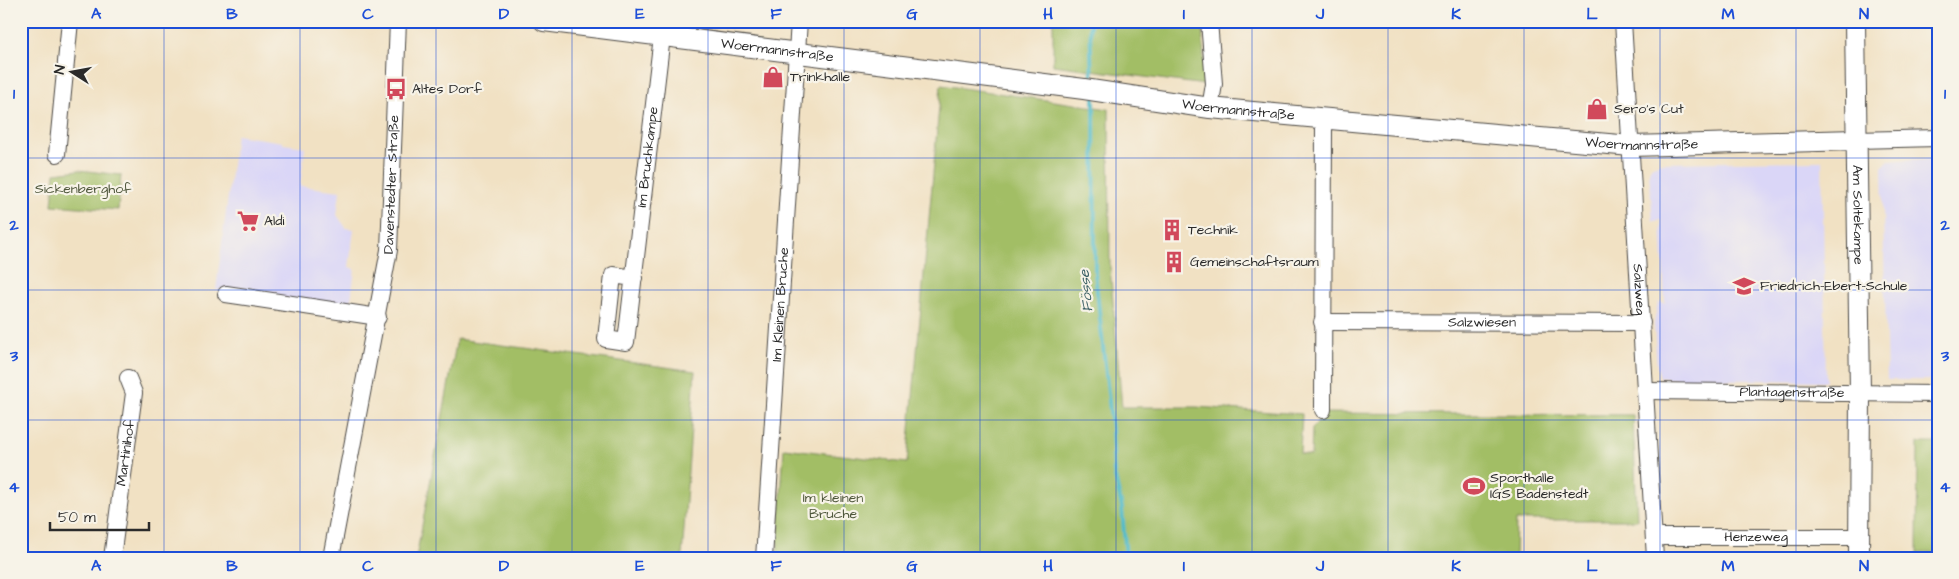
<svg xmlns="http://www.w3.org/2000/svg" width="1959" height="579" font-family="'Architects Daughter',sans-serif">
	<rect width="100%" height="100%" fill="#f7f3e8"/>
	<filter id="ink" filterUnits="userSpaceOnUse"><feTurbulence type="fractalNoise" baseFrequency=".02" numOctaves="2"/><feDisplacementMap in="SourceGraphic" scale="10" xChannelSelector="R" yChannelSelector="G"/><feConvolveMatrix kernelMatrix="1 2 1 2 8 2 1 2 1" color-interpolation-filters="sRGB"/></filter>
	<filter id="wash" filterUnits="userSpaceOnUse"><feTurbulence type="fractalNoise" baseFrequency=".0096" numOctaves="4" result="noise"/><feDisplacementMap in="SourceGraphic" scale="20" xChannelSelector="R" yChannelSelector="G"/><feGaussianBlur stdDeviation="1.12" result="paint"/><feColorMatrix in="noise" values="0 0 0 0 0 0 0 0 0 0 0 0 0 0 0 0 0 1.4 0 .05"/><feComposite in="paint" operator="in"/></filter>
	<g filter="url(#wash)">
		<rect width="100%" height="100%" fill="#f1e1c3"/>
		<path fill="#dad6f7" d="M 236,135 L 283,142 L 283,144 L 305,147 L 300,186 L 340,191 L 337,215 L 346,228 L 354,229 L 349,267 L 355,269 L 350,307 L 216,290 Z
			M 1938,159 L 1938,380 L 1887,380 L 1882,167 L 1889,160 Z
			M 1822,161 L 1826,381 L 1669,379 L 1660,377 L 1657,367 L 1654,324 L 1658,302 L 1665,303 L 1661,220 L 1653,221 L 1649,172 L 1651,167 L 1660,163 Z"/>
		<path fill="#a2be65" stroke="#667448" d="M 1053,21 L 1202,21 L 1205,85 L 1053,65 Z
			M 941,85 L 1109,109 L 1110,267 L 1122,407 L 1196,407 L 1302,414 L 1300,454 L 1311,456 L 1312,429 L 1324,413 L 1633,415 L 1637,520 L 1516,520 L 1515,558 L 777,558 L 784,448 L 907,463 Z
			M 79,170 L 121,175 L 118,210 L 52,205 L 55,173 Z
			M 457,339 L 695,371 L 682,558 L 416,558 Z
			M 1918,443 L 1938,443 L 1938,553 L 1917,553 Z"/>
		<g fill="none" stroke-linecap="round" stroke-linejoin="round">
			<path stroke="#4cb9c8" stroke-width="4" d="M 1090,21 L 1092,83
				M 1094,97 L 1095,273 L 1112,429 L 1114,472 L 1122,508 L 1126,558"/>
		</g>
	</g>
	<g filter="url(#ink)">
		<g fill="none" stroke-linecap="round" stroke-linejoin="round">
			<g stroke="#494642" stroke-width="18">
				<g id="minor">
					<path d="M 1209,21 L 1214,84 L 1210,108"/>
					<path id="s1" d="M 1623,21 L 1655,558"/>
					<path d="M 1856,140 L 1938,138"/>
					<path d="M 57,154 L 70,21"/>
					<path id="s2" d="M 634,278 L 613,275 L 606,339 L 626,342 L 662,36"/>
					<path d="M 226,294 L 378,317"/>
					<path id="s3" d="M 1322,322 L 1642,323"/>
					<path id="s4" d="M 1646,391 L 1938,394"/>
					<path d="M 1323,410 L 1324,119"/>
					<path id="s5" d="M 1654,537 L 1859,537"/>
					<path id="s6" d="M 112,558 L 134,393 L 128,378"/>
					<path id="s7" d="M 331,558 L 389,250 L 398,21"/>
					<path id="s8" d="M 764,558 L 799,21"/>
				</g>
			</g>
			<g stroke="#494642" stroke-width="22">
				<g id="tertiary">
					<path id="s9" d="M 544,21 L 1084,89 L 1210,108 L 1418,127 L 1631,146 L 1856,140"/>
					<path id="s10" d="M 1855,21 L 1860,393 L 1859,558"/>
				</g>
			</g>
			<use href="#minor" stroke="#fff" stroke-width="16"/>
			<use href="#tertiary" stroke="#fff" stroke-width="20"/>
		</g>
	</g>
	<path fill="none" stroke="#1d4ed8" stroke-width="1" stroke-opacity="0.55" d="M 164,21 L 164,558M 300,21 L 300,558M 436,21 L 436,558M 572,21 L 572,558M 708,21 L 708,558M 844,21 L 844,558M 980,21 L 980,558M 1116,21 L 1116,558M 1252,21 L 1252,558M 1388,21 L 1388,558M 1524,21 L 1524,558M 1660,21 L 1660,558M 1796,21 L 1796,558M 21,158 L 1938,158M 21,290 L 1938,290M 21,420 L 1938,420"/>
	<defs>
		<g id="shop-bare" transform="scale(1.725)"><path d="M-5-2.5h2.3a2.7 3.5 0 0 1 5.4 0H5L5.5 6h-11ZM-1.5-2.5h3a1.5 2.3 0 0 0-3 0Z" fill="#d1495b" stroke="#f7f3e8" stroke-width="2.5" paint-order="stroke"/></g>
		<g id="bus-bare" transform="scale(1.725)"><path d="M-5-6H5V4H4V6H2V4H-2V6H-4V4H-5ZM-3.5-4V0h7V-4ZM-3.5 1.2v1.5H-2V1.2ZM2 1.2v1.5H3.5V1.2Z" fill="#d1495b" stroke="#f7f3e8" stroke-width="2.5" paint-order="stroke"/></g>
		<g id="supermarket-bare" transform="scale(1.725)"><path d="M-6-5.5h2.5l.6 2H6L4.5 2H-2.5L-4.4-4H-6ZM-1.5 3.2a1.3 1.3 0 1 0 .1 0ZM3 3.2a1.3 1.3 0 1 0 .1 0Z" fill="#d1495b" stroke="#f7f3e8" stroke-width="2.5" paint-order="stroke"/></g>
		<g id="building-bare" transform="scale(1.725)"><path d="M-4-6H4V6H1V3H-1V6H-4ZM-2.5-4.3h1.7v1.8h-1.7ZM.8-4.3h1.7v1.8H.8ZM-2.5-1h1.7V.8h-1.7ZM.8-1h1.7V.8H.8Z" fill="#d1495b" stroke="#f7f3e8" stroke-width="2.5" paint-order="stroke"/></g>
		<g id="school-bare" transform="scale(1.725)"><path d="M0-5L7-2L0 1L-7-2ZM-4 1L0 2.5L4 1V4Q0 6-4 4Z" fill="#d1495b" stroke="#f7f3e8" stroke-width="2.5" paint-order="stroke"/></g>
		<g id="stadium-bare" transform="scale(1.725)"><path d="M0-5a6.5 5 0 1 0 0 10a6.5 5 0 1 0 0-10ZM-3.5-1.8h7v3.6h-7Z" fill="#d1495b" stroke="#f7f3e8" stroke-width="2.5" paint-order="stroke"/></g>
	</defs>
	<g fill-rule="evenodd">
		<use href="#shop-bare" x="773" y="77"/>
		<use href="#bus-bare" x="396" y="89"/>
		<use href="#shop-bare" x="1597" y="109"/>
		<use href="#supermarket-bare" x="248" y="221"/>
		<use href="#building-bare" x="1172" y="230"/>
		<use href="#building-bare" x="1174" y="262"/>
		<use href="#school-bare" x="1744" y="286"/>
		<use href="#stadium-bare" x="1474" y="486"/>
	</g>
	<g text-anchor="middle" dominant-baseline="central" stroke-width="4.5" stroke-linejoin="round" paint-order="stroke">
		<g font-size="14" fill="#2b2b2b" stroke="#f7f3e8">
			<text stroke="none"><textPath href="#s9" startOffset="235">Woermannstraße</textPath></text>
			<text stroke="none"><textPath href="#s9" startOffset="700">Woermannstraße</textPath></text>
			<text stroke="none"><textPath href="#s9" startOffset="1105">Woermannstraße</textPath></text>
			<text stroke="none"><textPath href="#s2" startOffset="292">Im Bruchkampe</textPath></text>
			<text stroke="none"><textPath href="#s7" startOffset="379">Davenstedter Straße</textPath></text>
			<text stroke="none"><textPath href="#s10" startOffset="194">Am Soltekampe</textPath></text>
			<text stroke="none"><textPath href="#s1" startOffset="269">Salzweg</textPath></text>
			<text stroke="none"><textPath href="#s8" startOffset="254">Im Kleinen Bruche</textPath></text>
			<text stroke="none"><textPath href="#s3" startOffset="160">Salzwiesen</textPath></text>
			<text stroke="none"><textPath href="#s4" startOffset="146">Plantagenstraße</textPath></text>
			<text stroke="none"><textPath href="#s6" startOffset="106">Martinihof</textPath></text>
			<text stroke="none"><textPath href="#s5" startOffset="102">Henzeweg</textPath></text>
		</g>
		<g font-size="14" fill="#2b2b2b" stroke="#f7f3e8" text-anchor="start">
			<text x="790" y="77">Trinkhalle</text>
			<text x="412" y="89">Altes Dorf</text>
			<text x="1614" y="109">Sero's Cut</text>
			<text x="264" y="221">Aldi</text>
			<text x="1188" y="230">Technik</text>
			<text x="1190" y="262">Gemeinschaftsraum</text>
			<text x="1760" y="286">Friedrich-Ebert-Schule</text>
			<text x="1490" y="478">Sporthalle<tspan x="1490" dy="16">IGS Badenstedt</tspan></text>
		</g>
		<g font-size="14" fill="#4f573c" stroke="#f7f3e8">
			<text x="83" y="189">Sickenberghof</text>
			<text x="833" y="498">Im kleinen<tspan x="833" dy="16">Bruche</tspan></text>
		</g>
		<g font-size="15" font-style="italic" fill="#375d62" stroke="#f7f3e8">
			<text transform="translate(1086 291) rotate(-95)">Fösse</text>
		</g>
	</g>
	<rect width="1959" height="579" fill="none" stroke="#f7f3e8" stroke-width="55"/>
	<g transform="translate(72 72) rotate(281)" stroke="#f7f3e8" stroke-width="4" paint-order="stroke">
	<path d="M0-4L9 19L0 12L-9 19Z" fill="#2b2b2b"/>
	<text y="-8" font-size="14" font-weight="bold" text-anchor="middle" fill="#2b2b2b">N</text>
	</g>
	<path d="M50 522v8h99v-8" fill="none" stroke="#2b2b2b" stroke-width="2.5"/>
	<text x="58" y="522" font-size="15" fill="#2b2b2b" stroke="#f7f3e8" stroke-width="4" paint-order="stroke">50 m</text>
	<rect x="28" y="28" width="1904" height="524" fill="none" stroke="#1d4ed8" stroke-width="2"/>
	<g font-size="16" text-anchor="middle" font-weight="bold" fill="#1d4ed8">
		<text x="96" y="19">A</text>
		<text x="232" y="19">B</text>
		<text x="368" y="19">C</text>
		<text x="504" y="19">D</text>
		<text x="640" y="19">E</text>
		<text x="776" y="19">F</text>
		<text x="912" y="19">G</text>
		<text x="1048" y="19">H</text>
		<text x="1184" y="19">I</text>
		<text x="1320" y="19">J</text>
		<text x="1456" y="19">K</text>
		<text x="1592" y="19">L</text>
		<text x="1728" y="19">M</text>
		<text x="1864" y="19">N</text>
		<text x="14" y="99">1</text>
		<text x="1945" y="99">1</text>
		<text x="14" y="230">2</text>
		<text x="1945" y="230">2</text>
		<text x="14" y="361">3</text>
		<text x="1945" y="361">3</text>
		<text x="14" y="492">4</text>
		<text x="1945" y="492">4</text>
		<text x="96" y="571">A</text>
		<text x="232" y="571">B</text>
		<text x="368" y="571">C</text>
		<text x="504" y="571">D</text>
		<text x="640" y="571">E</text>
		<text x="776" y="571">F</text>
		<text x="912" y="571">G</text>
		<text x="1048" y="571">H</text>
		<text x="1184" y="571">I</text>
		<text x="1320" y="571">J</text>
		<text x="1456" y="571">K</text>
		<text x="1592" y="571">L</text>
		<text x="1728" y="571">M</text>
		<text x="1864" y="571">N</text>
	</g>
</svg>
